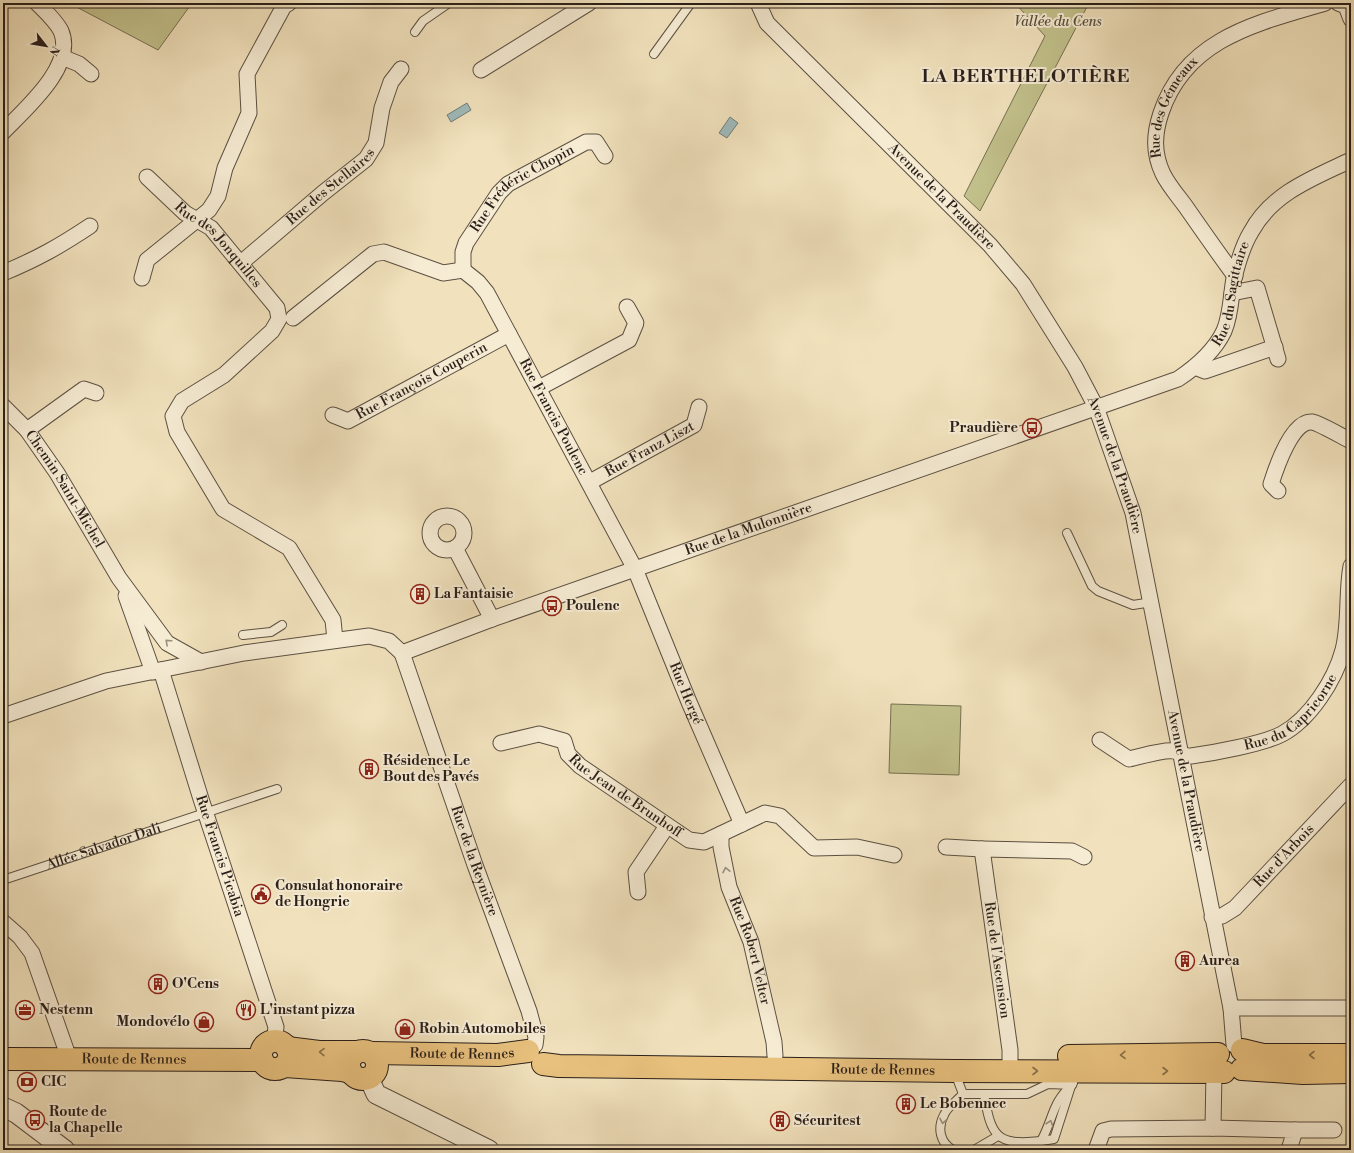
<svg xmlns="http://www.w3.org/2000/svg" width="1354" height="1153" font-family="'Libre Bodoni',serif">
	<rect width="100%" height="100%" fill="#f1e2bd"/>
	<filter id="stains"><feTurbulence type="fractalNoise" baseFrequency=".005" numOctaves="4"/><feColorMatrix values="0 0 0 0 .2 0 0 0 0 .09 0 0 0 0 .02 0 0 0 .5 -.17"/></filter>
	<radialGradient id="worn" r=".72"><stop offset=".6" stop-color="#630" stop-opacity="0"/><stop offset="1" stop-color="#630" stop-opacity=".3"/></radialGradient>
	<path fill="#c2c18c" stroke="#767052" d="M 69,3 L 192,3 L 158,50 Z
		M 1015,3 L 1089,3 L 980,211 L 964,196 L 1045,36 Z
		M 891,704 L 961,706 L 959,775 L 889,773 Z"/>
	<path fill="#9fbbbc" stroke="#707d7b" d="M 467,103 L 471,110 L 451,122 L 447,115 Z
		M 730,117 L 738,123 L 727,138 L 719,133 Z"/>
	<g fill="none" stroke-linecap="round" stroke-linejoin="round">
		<g stroke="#5c5042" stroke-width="10">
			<g id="service">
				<path d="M 415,32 L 423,21 L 449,3"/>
				<path d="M 654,54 L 691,3"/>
				<path d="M 1067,533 L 1092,586 L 1098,591 L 1133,605 L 1152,602"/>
				<path d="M 243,635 L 271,632 L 282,625"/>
				<path id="s1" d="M 3,880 L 277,789"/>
				<path d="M 955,1073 L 963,1094 L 1027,1094 L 1048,1084 L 1072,1085 L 1073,1083"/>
				<path d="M 984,1094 C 991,1136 996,1146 1041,1141 C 1053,1120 1052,1102 1072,1085"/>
				<path d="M 1041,1141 L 1054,1139 L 1071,1086"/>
				<path d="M 953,1150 C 940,1143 937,1128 944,1115 C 947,1107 958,1100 963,1094"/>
				<path d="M 974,1150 L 998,1136"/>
			</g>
		</g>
		<g stroke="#5c5042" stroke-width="17">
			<g id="minor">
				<path id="s2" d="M 758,3 L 767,23 L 990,245 L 1023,284 L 1075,367 L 1096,407 L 1133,513 L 1231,1008 L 1234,1045"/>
				<path d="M 1338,3 L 1346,6 L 1351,19"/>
				<path d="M 62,57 L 79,64 L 91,74"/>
				<path d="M 481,70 L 589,3"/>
				<path d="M 3,132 C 25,109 76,66 61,31 C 56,21 45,11 37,3"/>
				<path id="s3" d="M 147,177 L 185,213 L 211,228 L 277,308 L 279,319 L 272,331 L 224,375 L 182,401 L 173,416 L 177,432 L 223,509 L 289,548 L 333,620 L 335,640"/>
				<path id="s4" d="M 241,263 L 323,193 L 366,159 L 376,143 L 382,108 L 391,82 L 401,69"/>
				<path id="s5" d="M 463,270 L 478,282 L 487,293 L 635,569 L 689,702 L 742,824"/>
				<path id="s6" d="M 463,270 L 463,252 L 466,243 L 499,193 L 508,184 L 586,142 L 596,142 L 605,156"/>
				<path d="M 3,273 C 37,259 60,246 90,226"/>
				<path id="s7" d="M 1235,276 C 1218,253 1202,230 1186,207 C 1178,196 1169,186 1163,174 C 1153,153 1154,134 1161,113 C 1186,38 1258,23 1325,3"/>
				<path d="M 142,278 L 147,260 L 209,210 L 218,196 L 225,168 L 249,113 L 247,74 L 284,6 L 289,3"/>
				<path d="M 1232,293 L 1257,288 L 1278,359"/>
				<path d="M 293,318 L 373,254 L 384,252 L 443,273 L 463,270"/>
				<path d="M 1195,367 L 1205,371 L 1275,347"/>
				<path d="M 539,388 L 629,340 L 636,323 L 627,307"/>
				<path id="s8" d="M 3,406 L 27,430 L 57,473 L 119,578 L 167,643 L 201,662"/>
				<path id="s9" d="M 333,415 L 348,421 L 509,334"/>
				<path d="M 27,430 L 84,389 L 96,393"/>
				<path id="s10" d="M 590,482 L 694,425 L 699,407"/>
				<path d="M 1278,491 L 1271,484 C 1276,468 1292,420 1312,422 C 1319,423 1343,437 1351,441"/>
				<circle cx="447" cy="533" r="17"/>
				<path d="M 455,548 L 492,619"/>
				<path d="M 126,596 L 153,672"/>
				<path id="s11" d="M 402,653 L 492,619 L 1178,379 C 1196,367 1214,352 1224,331 C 1231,315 1231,295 1234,278 C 1238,262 1243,245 1251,232 C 1272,193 1313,178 1351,160"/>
				<path id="s12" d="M 402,653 L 475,865 L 529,1011 L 536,1037 L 535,1045"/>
				<path id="s13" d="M 161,670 L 201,799 L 276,1027 L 274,1041"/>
				<path d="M 3,716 L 106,681 L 244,653 L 369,636 L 389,641 L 402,653"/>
				<path id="s14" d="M 1100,740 L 1129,759 C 1140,757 1163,749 1174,751 C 1180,752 1185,757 1191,756 C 1213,753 1263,744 1282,734 C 1310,719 1335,680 1343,650 C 1350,623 1346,593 1351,566"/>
				<path id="s15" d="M 501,743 L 539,734 L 564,741 L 568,754 L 580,766 L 689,840 L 704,842 L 765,813 L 780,816 L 814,848 L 857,847 L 894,855"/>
				<path id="s16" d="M 721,834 L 721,847 L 729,887 L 751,942 L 774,1042 L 775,1056"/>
				<path d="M 946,847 L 982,849"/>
				<path d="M 638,892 L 636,872 L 667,826"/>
				<path id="s17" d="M 1212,917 L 1222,916 L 1235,908 L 1351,785"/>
				<path d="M 3,922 L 20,937 L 32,953 L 70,1061"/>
				<path d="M 1231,1008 L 1351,1008"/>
				<path d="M 1010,1070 L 1010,1050 L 982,849 L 1072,851 L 1084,857"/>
				<path d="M 1213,1128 L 1214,1071"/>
				<path d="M 1295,1130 L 1334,1130"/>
				<path d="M 1096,1150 L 1103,1131 L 1111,1129 L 1213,1128 L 1295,1130 L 1289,1150"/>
			</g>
		</g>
		<g stroke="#5c5042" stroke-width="21">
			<path id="tertiary" d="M 369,1078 L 376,1094 L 489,1150
				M 3,1107 L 16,1113 L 65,1150"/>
		</g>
		<g stroke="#2a1f19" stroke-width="24">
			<g id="primary">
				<circle cx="275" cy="1055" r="14"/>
				<path d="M 287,1048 L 319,1052 L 357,1052"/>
				<path d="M 1242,1050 L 1263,1055 L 1351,1055"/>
				<circle cx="363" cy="1065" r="14"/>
				<path id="s18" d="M 372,1053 L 498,1055 L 528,1051"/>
				<path d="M 1069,1056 L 1218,1054"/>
				<path id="s19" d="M 6,1059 L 262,1060"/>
				<path id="s20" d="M 543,1064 L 559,1066 L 954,1071 L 1224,1072"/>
				<path d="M 285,1066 L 342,1070 L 351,1072"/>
				<path d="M 1242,1069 L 1303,1073 L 1351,1072"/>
			</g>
		</g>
		<use href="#service" stroke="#f6ecd4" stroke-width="8"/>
		<use href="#minor" stroke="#f6ecd4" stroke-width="15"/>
		<use href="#tertiary" stroke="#f6ecd4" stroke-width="19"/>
		<use href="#primary" stroke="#e8c17e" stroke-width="22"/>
	</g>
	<defs><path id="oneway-chevron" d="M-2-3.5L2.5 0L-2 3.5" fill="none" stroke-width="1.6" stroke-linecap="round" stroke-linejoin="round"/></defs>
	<g stroke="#9a9080">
		<use href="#oneway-chevron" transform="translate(168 642) rotate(-138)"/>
		<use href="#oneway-chevron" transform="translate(726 870) rotate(-102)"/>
		<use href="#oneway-chevron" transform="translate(943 1121) rotate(101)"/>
		<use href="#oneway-chevron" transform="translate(1050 1123) rotate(-71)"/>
	</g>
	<g stroke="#89704c">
		<use href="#oneway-chevron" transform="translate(322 1052) rotate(-178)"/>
		<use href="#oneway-chevron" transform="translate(1123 1055) rotate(179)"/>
		<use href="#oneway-chevron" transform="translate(1312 1055) rotate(180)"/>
		<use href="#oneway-chevron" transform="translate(1035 1071)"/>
		<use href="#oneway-chevron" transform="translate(1165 1071)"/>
	</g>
	<defs>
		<g id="bus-ring" transform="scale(1)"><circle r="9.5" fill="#f6ecd4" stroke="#8f2418" stroke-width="1.5"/><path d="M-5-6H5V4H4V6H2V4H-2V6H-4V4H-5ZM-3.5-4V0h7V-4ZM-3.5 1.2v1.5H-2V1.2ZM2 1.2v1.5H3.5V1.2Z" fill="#8f2418"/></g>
		<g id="building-ring" transform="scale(1)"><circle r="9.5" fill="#f6ecd4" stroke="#8f2418" stroke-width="1.5"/><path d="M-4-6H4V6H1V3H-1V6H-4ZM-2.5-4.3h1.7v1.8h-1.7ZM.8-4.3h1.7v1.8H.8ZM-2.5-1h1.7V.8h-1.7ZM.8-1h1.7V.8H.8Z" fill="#8f2418"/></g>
		<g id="civic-ring" transform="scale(1)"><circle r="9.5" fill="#f6ecd4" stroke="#8f2418" stroke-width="1.5"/><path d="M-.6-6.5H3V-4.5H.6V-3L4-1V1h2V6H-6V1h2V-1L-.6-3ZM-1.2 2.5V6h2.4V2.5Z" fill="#8f2418"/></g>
		<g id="office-ring" transform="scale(1)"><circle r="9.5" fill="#f6ecd4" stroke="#8f2418" stroke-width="1.5"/><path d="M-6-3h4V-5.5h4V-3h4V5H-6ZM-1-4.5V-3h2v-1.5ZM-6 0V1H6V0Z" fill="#8f2418"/></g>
		<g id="restaurant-ring" transform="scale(1)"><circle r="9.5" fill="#f6ecd4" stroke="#8f2418" stroke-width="1.5"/><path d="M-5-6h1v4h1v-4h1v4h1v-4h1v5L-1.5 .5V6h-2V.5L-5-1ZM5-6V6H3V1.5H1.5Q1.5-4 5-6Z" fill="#8f2418"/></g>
		<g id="shop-ring" transform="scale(1)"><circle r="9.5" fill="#f6ecd4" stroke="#8f2418" stroke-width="1.5"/><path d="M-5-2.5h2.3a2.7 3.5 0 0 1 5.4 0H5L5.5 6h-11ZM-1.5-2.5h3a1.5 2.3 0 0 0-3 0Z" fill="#8f2418"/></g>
		<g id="bank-ring" transform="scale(1)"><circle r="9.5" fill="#f6ecd4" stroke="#8f2418" stroke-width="1.5"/><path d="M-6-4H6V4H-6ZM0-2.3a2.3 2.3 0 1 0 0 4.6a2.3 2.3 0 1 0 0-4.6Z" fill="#8f2418"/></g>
	</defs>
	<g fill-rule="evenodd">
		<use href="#bus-ring" x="1032" y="428"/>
		<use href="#building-ring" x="420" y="594"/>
		<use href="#bus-ring" x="552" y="606"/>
		<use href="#building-ring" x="369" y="769"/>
		<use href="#civic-ring" x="261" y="894"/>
		<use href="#building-ring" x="1185" y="961"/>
		<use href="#building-ring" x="158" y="984"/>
		<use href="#office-ring" x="25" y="1010"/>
		<use href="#restaurant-ring" x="246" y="1010"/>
		<use href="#shop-ring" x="204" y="1022"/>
		<use href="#shop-ring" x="405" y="1029"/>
		<use href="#bank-ring" x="27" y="1082"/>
		<use href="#building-ring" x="906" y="1104"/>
		<use href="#bus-ring" x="35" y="1120"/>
		<use href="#building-ring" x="780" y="1121"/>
	</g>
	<g text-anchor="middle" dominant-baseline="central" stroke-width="4" stroke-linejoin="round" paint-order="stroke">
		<g font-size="14" font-style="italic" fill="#58503c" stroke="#f6ecd4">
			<text x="1058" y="22">Vallée du Cens</text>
		</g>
		<g font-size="14" fill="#2a1f19" stroke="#f6ecd4">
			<text stroke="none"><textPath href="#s7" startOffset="197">Rue des Gémeaux</textPath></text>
			<text stroke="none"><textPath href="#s4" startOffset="118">Rue des Stellaires</textPath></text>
			<text stroke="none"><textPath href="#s6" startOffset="108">Rue Frédéric Chopin</textPath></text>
			<text stroke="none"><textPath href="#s2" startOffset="268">Avenue de la Praudière</textPath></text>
			<text stroke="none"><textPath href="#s3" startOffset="99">Rue des Jonquilles</textPath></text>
			<text stroke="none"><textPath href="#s11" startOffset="928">Rue du Sagittaire</textPath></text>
			<text stroke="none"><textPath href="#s9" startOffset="100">Rue François Couperin</textPath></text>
			<text stroke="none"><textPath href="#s5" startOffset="174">Rue Francis Poulenc</textPath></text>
			<text stroke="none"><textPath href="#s10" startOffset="68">Rue Franz Liszt</textPath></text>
			<text stroke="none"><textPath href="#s2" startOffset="592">Avenue de la Praudière</textPath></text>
			<text stroke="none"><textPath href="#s8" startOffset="104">Chemin Saint-Michel</textPath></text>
			<text stroke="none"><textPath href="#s11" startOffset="368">Rue de la Mulonnière</textPath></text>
			<text stroke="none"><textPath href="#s5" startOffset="481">Rue Hergé</textPath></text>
			<text stroke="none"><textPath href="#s14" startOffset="212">Rue du Capricorne</textPath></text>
			<text stroke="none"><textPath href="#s2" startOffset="916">Avenue de la Praudière</textPath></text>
			<text stroke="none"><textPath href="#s15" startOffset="150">Rue Jean de Brunhoff</textPath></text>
			<text stroke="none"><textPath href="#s1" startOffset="106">Allée Salvador Dali</textPath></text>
			<text stroke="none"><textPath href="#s13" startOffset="195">Rue Francis Picabia</textPath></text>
			<text stroke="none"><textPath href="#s17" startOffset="97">Rue d'Arbois</textPath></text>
			<text stroke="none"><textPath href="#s12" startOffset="220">Rue de la Reynière</textPath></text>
			<text stroke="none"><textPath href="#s16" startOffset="121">Rue Robert Velter</textPath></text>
			<text transform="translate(997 960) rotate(82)">Rue de l'Ascension</text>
			<text stroke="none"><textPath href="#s18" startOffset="90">Route de Rennes</textPath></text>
			<text stroke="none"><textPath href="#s19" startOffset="128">Route de Rennes</textPath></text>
			<text stroke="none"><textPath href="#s20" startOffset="340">Route de Rennes</textPath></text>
		</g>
		<g font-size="14" font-weight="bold" fill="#2a1f19" stroke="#f6ecd4" text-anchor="start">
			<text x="1018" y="428" text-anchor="end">Praudière</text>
			<text x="434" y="594">La Fantaisie</text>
			<text x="566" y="606">Poulenc</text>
			<text x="383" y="761">Résidence Le<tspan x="383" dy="16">Bout des Pavés</tspan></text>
			<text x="275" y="886">Consulat honoraire<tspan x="275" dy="16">de Hongrie</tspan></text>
			<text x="1199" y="961">Aurea</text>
			<text x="172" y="984">O'Cens</text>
			<text x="39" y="1010">Nestenn</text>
			<text x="260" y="1010">L'instant pizza</text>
			<text x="190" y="1022" text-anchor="end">Mondovélo</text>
			<text x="419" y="1029">Robin Automobiles</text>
			<text x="41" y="1082">CIC</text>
			<text x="920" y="1104">Le Bobennec</text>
			<text x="49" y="1112">Route de<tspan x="49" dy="16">la Chapelle</tspan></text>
			<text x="794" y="1121">Sécuritest</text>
		</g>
		<g font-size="18" font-weight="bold" letter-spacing="1" fill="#2a1f19" stroke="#f6ecd4">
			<text x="1026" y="76">LA BERTHELOTIÈRE</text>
		</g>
	</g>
	<rect width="1354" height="1153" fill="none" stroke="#f1e2bd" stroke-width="16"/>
	<rect x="4" y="4" width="1346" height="1145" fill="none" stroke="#2a1f19" stroke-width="2"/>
	<rect x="8" y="8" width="1338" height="1137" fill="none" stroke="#2a1f19"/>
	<g transform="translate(46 46) rotate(121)" stroke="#f6ecd4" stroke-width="3" paint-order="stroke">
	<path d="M0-3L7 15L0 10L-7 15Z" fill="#2a1f19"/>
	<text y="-6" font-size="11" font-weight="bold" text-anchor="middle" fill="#2a1f19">N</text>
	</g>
	<rect width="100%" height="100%" filter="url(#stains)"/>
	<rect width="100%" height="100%" fill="url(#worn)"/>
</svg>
